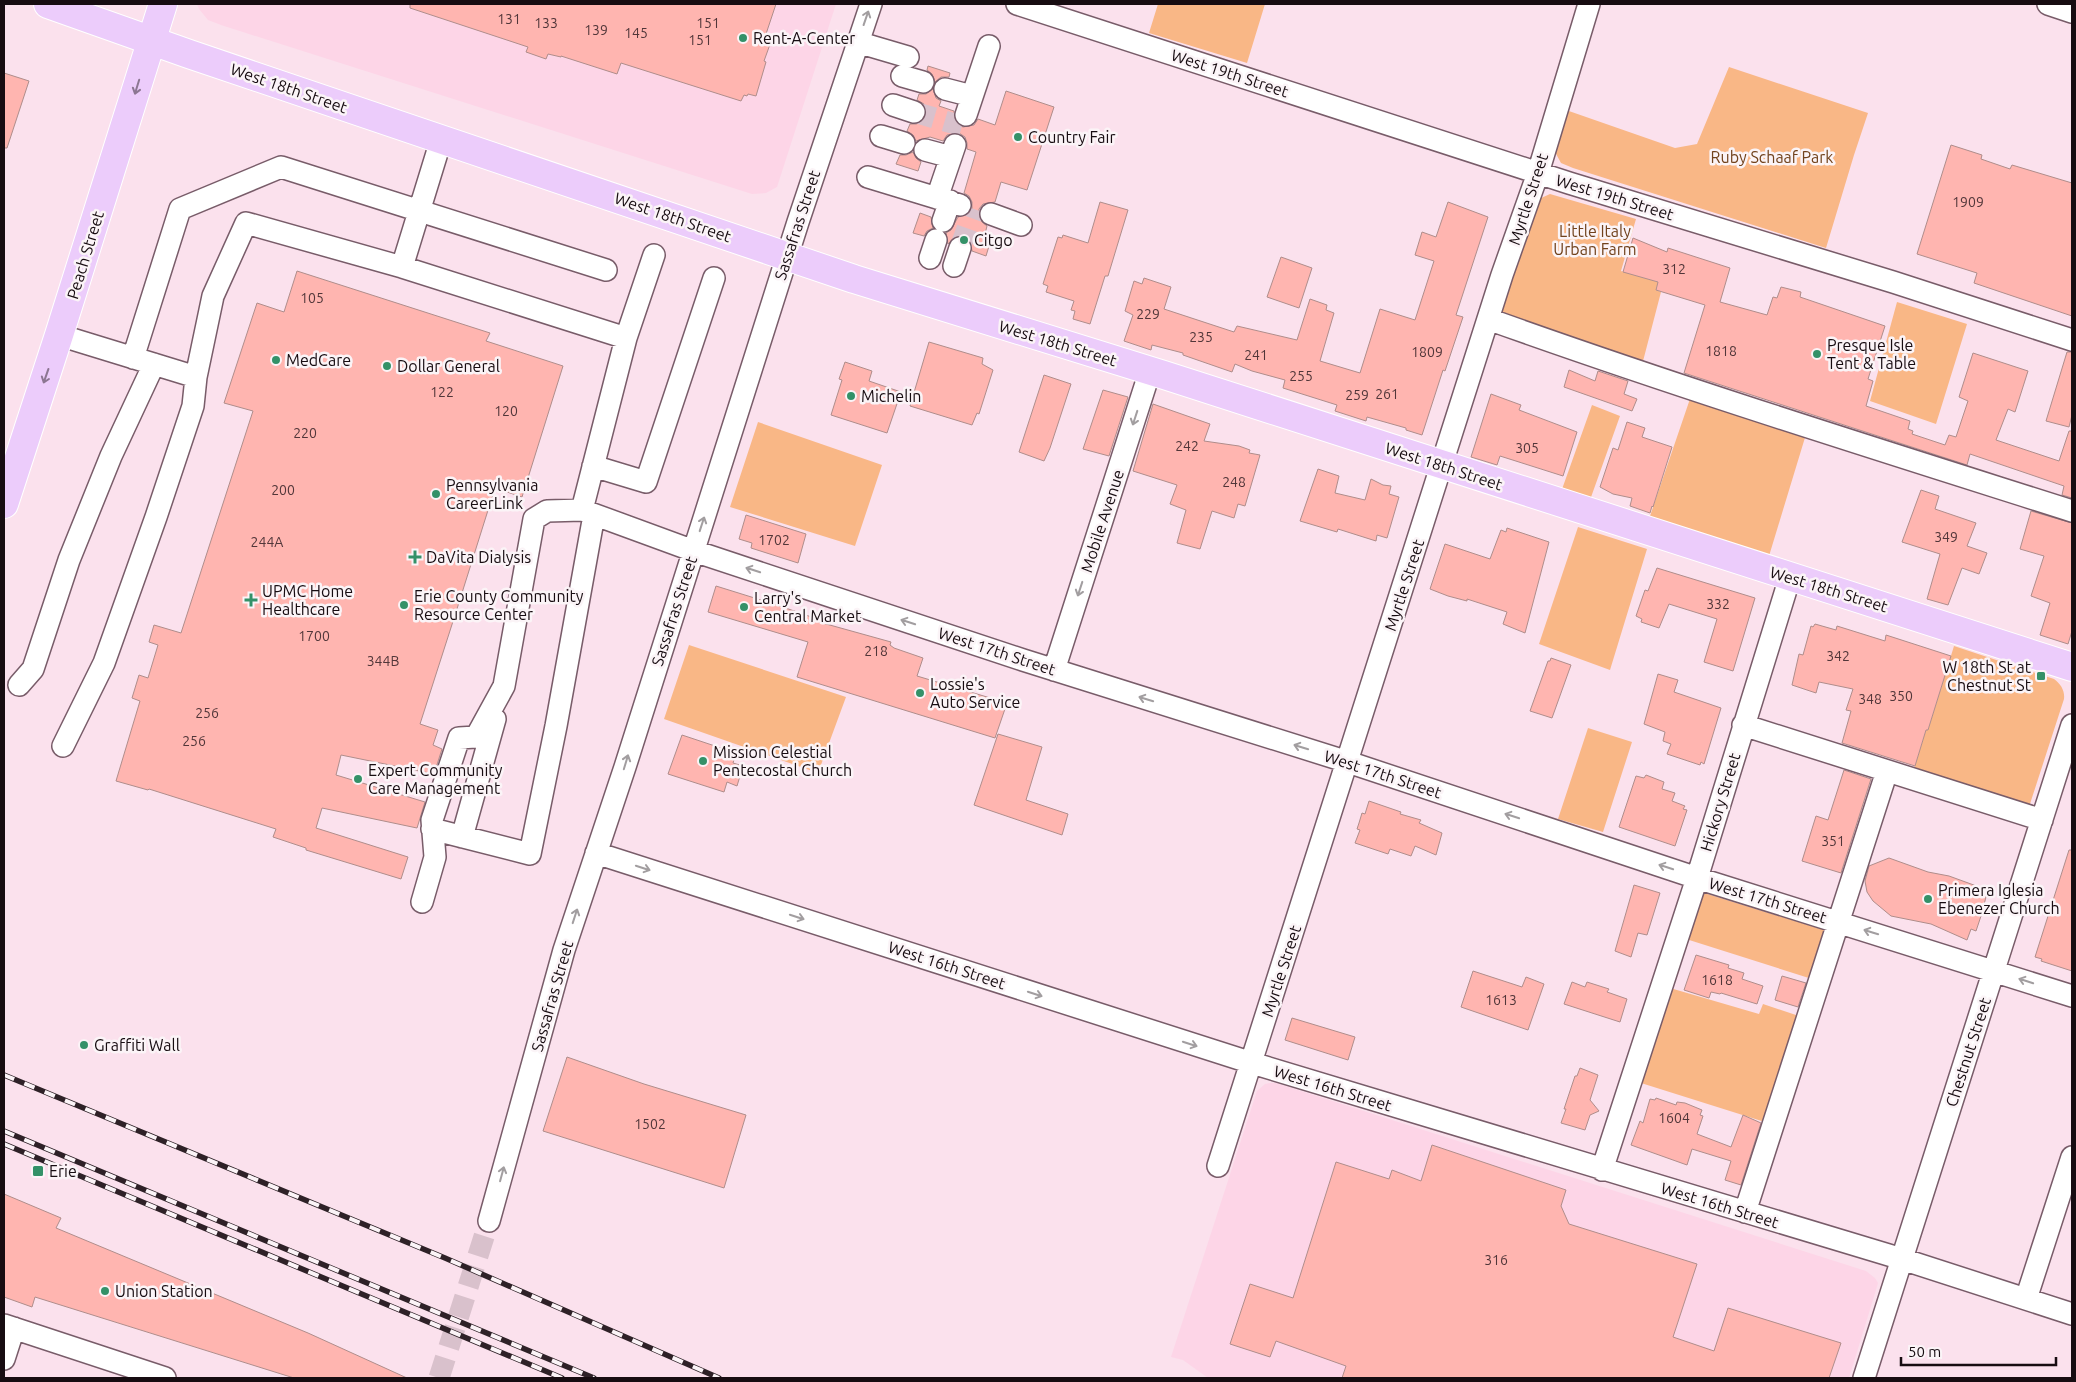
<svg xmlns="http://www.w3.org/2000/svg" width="2076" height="1382" font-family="Ubuntu,sans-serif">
	<rect width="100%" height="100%" fill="#fbe1ed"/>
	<path fill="#fdd5e7" d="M 197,4 L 836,4 L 777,187 L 766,193 L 752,194 L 221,25 L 208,20 L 199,9 Z
		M 1270,1083 L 1276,1083 L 1866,1271 L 1875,1278 L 1878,1283 L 1876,1290 L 1849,1378 L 1208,1378 L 1183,1360 L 1171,1357 L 1257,1091 L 1265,1084 Z"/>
	<path fill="#f9b786" d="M 1158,4 L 1265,4 L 1247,63 L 1149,33 Z
		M 1729,67 L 1868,113 L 1854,155 L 1826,248 L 1573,168 L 1561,163 L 1555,152 L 1566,110 L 1675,148 L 1697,144 Z
		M 1550,194 L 1636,219 L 1621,271 L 1658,282 L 1656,290 L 1661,292 L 1642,365 L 1501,314 L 1536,204 L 1539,199 Z
		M 1897,302 L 1967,324 L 1936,424 L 1870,401 Z
		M 1692,393 L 1807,431 L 1769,556 L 1649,519 Z
		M 1592,405 L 1620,416 L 1590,500 L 1561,492 Z
		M 758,422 L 882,465 L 855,546 L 730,507 Z
		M 1578,527 L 1647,549 L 1610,670 L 1539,644 Z
		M 689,645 L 846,697 L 818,773 L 664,719 Z
		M 1954,646 L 2054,679 C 2061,684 2065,691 2064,699 L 2029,807 L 1913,772 L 1926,730 L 1928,730 Z
		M 1588,728 L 1632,742 L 1603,832 L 1558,819 Z
		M 1701,892 L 1824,930 L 1812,979 L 1686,939 Z
		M 1670,988 L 1759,1014 L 1763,1004 L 1802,1017 L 1768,1123 L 1641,1083 Z"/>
	<path fill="#ffb5b0" stroke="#af8d8b" d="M 410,4 L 776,4 L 766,34 L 773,36 L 764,61 L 766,62 L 756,96 L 748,94 L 747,96 L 744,95 L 741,101 L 621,63 L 617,74 L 561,56 L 561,57 L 548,54 L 546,59 L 526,52 L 528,47 L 410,8 Z
		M 928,66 L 950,73 L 949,77 L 941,77 L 935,82 L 932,74 L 927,70 Z
		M 4,73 L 29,81 L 7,148 L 4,148 Z
		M 933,89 L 936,98 L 941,101 L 939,106 L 954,111 L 954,117 L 956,123 L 963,127 L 974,125 L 978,119 L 995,125 L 1006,91 L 1054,107 L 1027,190 L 1001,182 L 995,202 L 983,204 L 979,209 L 979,217 L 982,222 L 987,226 L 985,234 L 992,236 L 986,256 L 972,251 L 970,240 L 963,236 L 957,236 L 948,244 L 946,233 L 951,230 L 958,217 L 968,214 L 972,209 L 972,202 L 969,196 L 964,193 L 976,152 L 967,149 L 967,143 L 965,137 L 959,133 L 947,135 L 943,141 L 930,137 L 916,141 L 913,135 L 907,131 L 910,124 L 916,124 L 922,122 L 926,115 L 924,104 L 917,100 L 919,94 L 926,94 Z
		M 1951,145 L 1982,155 L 1981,159 L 2010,169 L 2012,165 L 2072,183 L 2072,316 L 1974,283 L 1977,273 L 1917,254 Z
		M 913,152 L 916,158 L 921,162 L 918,171 L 896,164 L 900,155 L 906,155 Z
		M 1100,202 L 1128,210 L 1108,276 L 1105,276 L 1090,324 L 1073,319 L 1075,311 L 1071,310 L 1074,301 L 1046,292 L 1048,286 L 1043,284 L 1058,237 L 1062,238 L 1063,235 L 1088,243 Z
		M 1448,202 L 1488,217 L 1456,315 L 1463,317 L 1445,371 L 1443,370 L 1422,435 L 1406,430 L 1406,428 L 1367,417 L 1366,421 L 1335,411 L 1337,405 L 1283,388 L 1285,380 L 1252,371 L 1235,364 L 1232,372 L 1183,355 L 1183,353 L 1152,345 L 1151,350 L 1124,341 L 1133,315 L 1125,311 L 1134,281 L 1142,284 L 1144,278 L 1171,287 L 1164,309 L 1234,332 L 1237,326 L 1297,340 L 1310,299 L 1327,305 L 1326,310 L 1334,313 L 1320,361 L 1360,373 L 1380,309 L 1415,320 L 1434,261 L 1415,255 L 1422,232 L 1436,237 Z
		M 920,213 L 931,217 L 933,228 L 927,231 L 924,236 L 913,233 Z
		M 1633,238 L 1667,252 L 1668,248 L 1730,268 L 1720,302 L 1767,315 L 1773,297 L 1777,298 L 1781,287 L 1801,292 L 1800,297 L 1885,326 L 1868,379 L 1873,381 L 1866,406 L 1910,421 L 1908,429 L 1913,431 L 1912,434 L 1945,445 L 1949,435 L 1956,437 L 1968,401 L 1959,397 L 1973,353 L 2028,371 L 2015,412 L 2008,409 L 1996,440 L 2059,461 L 2069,431 L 2072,431 L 2072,498 L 2062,495 L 2064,486 L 1970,454 L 1967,465 L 1684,373 L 1705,305 L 1656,290 L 1658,282 L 1623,272 Z
		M 1281,257 L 1312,268 L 1299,308 L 1267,297 Z
		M 297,271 L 490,333 L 486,341 L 563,366 L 522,497 L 495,488 L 456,612 L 420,724 L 438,730 L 433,745 L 442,749 L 434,774 L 341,755 L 336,775 L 425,802 L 417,828 L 322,808 L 316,828 L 408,857 L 401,879 L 306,850 L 306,848 L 273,837 L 276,829 L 149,789 L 148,790 L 116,781 L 140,701 L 132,698 L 139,675 L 148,678 L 158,645 L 149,642 L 154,625 L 181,633 L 253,411 L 224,403 L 257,303 L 284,312 Z
		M 929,342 L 983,358 L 982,364 L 993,370 L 979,414 L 977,413 L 972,425 L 910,406 Z
		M 2067,352 L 2072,352 L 2072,415 L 2069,427 L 2046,421 Z
		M 845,362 L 872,371 L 869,381 L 901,392 L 887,433 L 831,415 L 842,380 L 839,379 Z
		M 1569,370 L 1595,381 L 1598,371 L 1628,381 L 1624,394 L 1637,399 L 1632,411 L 1564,387 Z
		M 1044,375 L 1071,384 L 1050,448 L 1044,461 L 1019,452 Z
		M 1103,390 L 1128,397 L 1109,456 L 1083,449 Z
		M 1491,394 L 1521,405 L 1519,410 L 1577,432 L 1563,476 L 1500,456 L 1497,465 L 1471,457 Z
		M 1153,404 L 1210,424 L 1204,441 L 1239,446 L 1250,450 L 1249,453 L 1260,455 L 1245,506 L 1238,504 L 1234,518 L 1212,511 L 1200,549 L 1177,543 L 1186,510 L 1170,504 L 1177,485 L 1133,471 Z
		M 1627,422 L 1645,428 L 1642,437 L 1672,447 L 1653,507 L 1652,506 L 1650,513 L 1630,506 L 1632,498 L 1613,494 L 1600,487 L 1613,448 L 1618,450 Z
		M 1318,469 L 1339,476 L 1335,493 L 1365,500 L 1371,479 L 1383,485 L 1391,486 L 1389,494 L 1399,497 L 1387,538 L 1377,535 L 1376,541 L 1338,529 L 1337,532 L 1300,521 Z
		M 1921,490 L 1939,496 L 1935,509 L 1976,523 L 1967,546 L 1987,553 L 1979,574 L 1962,568 L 1948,605 L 1927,599 L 1940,554 L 1902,542 Z
		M 2031,511 L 2072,523 L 2072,631 L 2068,644 L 2040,635 L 2050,603 L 2031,596 L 2044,556 L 2020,549 Z
		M 746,515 L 806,534 L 798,563 L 751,548 L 752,543 L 739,539 Z
		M 1507,528 L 1549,542 L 1525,633 L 1503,624 L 1507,612 L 1467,599 L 1467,601 L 1448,596 L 1430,589 L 1445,544 L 1490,559 L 1501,530 L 1506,532 Z
		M 1657,568 L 1755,598 L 1733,671 L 1704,662 L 1717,619 L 1669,604 L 1659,628 L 1641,622 L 1642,619 L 1636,616 L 1645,590 L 1648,591 Z
		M 716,586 L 777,605 L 820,620 L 819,622 L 891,642 L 890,645 L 894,648 L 923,658 L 917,676 L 1007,703 L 995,738 L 797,677 L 808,642 L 708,612 Z
		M 1815,624 L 1836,630 L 1837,626 L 1885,641 L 1886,635 L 1951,656 L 1928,730 L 1926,730 L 1915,766 L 1842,743 L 1851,711 L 1846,710 L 1853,689 L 1819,682 L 1816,693 L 1792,685 L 1799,654 L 1803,655 L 1811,626 L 1813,627 Z
		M 1551,658 L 1571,665 L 1552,718 L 1530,711 L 1548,661 L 1550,661 Z
		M 1658,674 L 1678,680 L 1674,692 L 1721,708 L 1704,764 L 1701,762 L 1700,765 L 1667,754 L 1671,744 L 1663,741 L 1665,732 L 1644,724 Z
		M 998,734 L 1042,747 L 1026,800 L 1068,814 L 1062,835 L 974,805 Z
		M 682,735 L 736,753 L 733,763 L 743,766 L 737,786 L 727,782 L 724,792 L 668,774 Z
		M 1844,770 L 1871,779 L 1841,873 L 1802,861 L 1816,816 L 1828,820 Z
		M 1646,775 L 1664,782 L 1662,789 L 1675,793 L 1672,801 L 1685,806 L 1683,809 L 1687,810 L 1675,846 L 1619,827 L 1636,776 L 1644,778 Z
		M 1369,801 L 1401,812 L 1400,814 L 1421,820 L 1419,823 L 1442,833 L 1436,855 L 1415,846 L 1411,856 L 1390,849 L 1388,854 L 1355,843 L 1360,830 L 1357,829 L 1359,823 L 1362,813 L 1365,814 Z
		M 2069,850 L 2072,850 L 2072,971 L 2041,961 L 2042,959 L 2035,957 Z
		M 1889,858 L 1928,872 L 1949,876 L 1982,888 L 1980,894 L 1986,897 L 1981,916 L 1976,931 L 1971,929 L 1967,940 L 1931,924 L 1891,916 L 1873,901 L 1867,892 L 1865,881 L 1869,866 Z
		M 1634,885 L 1660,893 L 1647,935 L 1638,933 L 1631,957 L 1615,951 Z
		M 1696,955 L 1729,965 L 1728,968 L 1744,973 L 1742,979 L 1763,986 L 1757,1004 L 1721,993 L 1720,994 L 1711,992 L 1709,998 L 1684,990 Z
		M 1473,971 L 1522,987 L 1526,977 L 1544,984 L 1528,1030 L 1461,1007 Z
		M 1782,976 L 1806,983 L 1798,1007 L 1775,1000 Z
		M 1572,982 L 1585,987 L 1587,982 L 1609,989 L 1607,992 L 1627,999 L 1620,1022 L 1564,1004 Z
		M 1292,1018 L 1355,1037 L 1348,1060 L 1285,1040 Z
		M 567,1057 L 644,1084 L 746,1115 L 724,1188 L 543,1131 Z
		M 1580,1068 L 1598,1075 L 1590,1100 L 1599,1111 L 1590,1115 L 1585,1130 L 1561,1123 L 1566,1109 L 1564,1109 L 1575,1076 L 1577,1076 Z
		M 1656,1098 L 1676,1105 L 1677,1102 L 1685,1103 L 1702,1110 L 1700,1115 L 1703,1116 L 1697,1134 L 1731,1147 L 1743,1115 L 1761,1123 L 1741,1185 L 1725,1180 L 1731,1161 L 1692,1149 L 1687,1165 L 1631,1145 L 1640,1121 L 1643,1123 L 1650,1099 L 1655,1100 Z
		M 1432,1145 L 1566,1190 L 1561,1206 L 1569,1224 L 1697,1264 L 1673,1337 L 1714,1351 L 1728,1308 L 1841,1343 L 1829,1378 L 1342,1378 L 1346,1366 L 1276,1341 L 1270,1357 L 1230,1344 L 1250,1284 L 1293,1298 L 1336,1162 L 1389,1179 L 1392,1170 L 1421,1181 Z
		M 4,1194 L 61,1218 L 56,1228 L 308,1333 L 407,1378 L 294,1378 L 35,1297 L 32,1307 L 4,1297 Z"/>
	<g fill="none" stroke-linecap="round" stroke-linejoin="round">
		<path stroke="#d9c1cc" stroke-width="21" stroke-dasharray="21 11" stroke-linecap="butt" d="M 914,112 L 962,126
			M 960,248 L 974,209
			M 439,1378 L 489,1221"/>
		<g stroke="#785c69" stroke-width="24">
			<path id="minor" d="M 1017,4 L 1569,183 L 1893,282 L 2072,340
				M 2048,4 L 2072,12
				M 857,42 L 908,57
				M 902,76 L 923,82
				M 945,89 L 972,96
				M 893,105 L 914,112
				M 966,115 L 989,46
				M 881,136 L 904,143
				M 925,150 L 951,157
				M 868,177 L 960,205
				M 937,198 L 955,145
				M 991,214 L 1021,225
				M 943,221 L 950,201
				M 930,258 L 936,240
				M 954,266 L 960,248
				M 402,267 L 626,338 L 582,510 L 694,551 L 1023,660 L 1348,762 L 1697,878 L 2072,996
				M 1488,319 C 1681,388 1877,449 2072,511
				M 59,335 L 196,377 L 213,296 L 246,223 L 402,267 L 441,140
				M 626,338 L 654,255
				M 133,358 L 180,209 L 281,167 L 606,270
				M 593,466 L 646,482 L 714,278
				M 1054,670 L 1150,371
				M 19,685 L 33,669 L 69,560 L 111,456 L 154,364
				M 1743,725 L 2042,820
				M 63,746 L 104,663 L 156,517 L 193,406 L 196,377
				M 432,829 L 530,854 L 556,726 L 594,515
				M 462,837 L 495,719
				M 596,853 L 1252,1063 L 1902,1259 L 2072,1314
				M 422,902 L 435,857 L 432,820 L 459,738 L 476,737 L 504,686 L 534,519 L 547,511 L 582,510
				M 1218,1166 L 1502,275 L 1538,173 L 1589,4
				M 1602,1170 L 1697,878 L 1790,577
				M 1745,1212 L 1887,771
				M 489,1221 L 564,950 L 625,767 L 798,222 L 871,4
				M 2026,1299 L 2072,1157
				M 4,1325 L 165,1378
				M 4,1359 L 14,1328
				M 1864,1378 L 2072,725"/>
		</g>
		<g stroke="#fff" stroke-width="30">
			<path id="major" d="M 48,4 L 189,54 L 854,279 L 1164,375 L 2072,667
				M 4,504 L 59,335 L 163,4"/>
		</g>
		<use href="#minor" stroke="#fff" stroke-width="21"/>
		<use href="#major" stroke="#ecccfb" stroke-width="28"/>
		<g stroke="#2e2127" stroke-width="5.5">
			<path id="rail" d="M 4,1075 L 445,1258 L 719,1378
				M 4,1131 L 594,1378
				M 4,1144 L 562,1378"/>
		</g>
		<use href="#rail" stroke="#fbf4f7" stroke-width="4" stroke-dasharray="11" stroke-linecap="butt"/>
	</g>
	<defs><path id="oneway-shaft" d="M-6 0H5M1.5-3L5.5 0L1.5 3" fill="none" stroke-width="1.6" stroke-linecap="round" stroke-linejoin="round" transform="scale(1.25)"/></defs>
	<g stroke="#a29ea0">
		<use href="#oneway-shaft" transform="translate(866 18) rotate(-71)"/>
		<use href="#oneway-shaft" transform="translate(1135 418) rotate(108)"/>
		<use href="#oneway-shaft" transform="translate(702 524) rotate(-72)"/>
		<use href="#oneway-shaft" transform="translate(753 570) rotate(-162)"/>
		<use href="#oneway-shaft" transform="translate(1080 589) rotate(108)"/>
		<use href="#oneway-shaft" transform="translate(908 622) rotate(-162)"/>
		<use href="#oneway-shaft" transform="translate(1146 699) rotate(-163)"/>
		<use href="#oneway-shaft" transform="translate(1301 747) rotate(-163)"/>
		<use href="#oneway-shaft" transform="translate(626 762) rotate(-73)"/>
		<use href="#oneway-shaft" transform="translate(1512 816) rotate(-162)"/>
		<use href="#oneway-shaft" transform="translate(1666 867) rotate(-162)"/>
		<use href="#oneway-shaft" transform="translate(643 868) rotate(18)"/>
		<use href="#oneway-shaft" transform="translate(575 916) rotate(-72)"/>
		<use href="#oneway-shaft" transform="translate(797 917) rotate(18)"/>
		<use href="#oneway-shaft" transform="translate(1871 932) rotate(-163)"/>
		<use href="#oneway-shaft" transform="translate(2026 981) rotate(-162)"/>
		<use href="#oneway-shaft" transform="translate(1035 994) rotate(18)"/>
		<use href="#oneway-shaft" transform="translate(1190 1044) rotate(18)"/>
		<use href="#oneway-shaft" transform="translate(502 1174) rotate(-75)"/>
	</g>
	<g stroke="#8c7692">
		<use href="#oneway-shaft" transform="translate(137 87) rotate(107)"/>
		<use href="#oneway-shaft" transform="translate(46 376) rotate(109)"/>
	</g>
	<g fill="#349168" stroke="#fbf4f7" stroke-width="2">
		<circle cx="743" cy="38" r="5"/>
		<circle cx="1018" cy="137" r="5"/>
		<circle cx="964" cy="240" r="5"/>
		<circle cx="1817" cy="354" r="5"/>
		<circle cx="276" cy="360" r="5"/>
		<circle cx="387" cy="366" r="5"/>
		<circle cx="851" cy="396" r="5"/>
		<circle cx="436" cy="494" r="5"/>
		<path d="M412.5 549.5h5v5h5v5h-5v5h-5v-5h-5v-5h5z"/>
		<path d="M248.5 592.5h5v5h5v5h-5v5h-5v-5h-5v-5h5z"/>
		<circle cx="404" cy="605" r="5"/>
		<circle cx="744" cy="607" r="5"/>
		<rect x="2036" y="671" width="10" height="10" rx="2.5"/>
		<circle cx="920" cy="693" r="5"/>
		<circle cx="703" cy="761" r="5"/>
		<circle cx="358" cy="779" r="5"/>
		<circle cx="1928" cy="899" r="5"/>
		<circle cx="84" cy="1045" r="5"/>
		<rect x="32" y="1165" width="12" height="12" rx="2.5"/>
		<circle cx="105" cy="1291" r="5"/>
	</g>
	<g text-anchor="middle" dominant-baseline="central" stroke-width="5" stroke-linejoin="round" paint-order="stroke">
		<g font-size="14" fill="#513639">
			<text x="509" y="19">131</text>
			<text x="546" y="23">133</text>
			<text x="708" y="23">151</text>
			<text x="596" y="30">139</text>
			<text x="636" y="33">145</text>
			<text x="700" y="40">151</text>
			<text x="1968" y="202">1909</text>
			<text x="1674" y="269">312</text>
			<text x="312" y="298">105</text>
			<text x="1148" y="314">229</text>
			<text x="1201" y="337">235</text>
			<text x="1721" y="351">1818</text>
			<text x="1427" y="352">1809</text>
			<text x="1256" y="355">241</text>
			<text x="1301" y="376">255</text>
			<text x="442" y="392">122</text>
			<text x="1387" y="394">261</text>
			<text x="1357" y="395">259</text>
			<text x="506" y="411">120</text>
			<text x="305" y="433">220</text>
			<text x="1187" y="446">242</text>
			<text x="1527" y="448">305</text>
			<text x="1234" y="482">248</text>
			<text x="283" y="490">200</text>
			<text x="1946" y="537">349</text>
			<text x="774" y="540">1702</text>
			<text x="267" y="542">244A</text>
			<text x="1718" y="604">332</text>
			<text x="314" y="636">1700</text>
			<text x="876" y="651">218</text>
			<text x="1838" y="656">342</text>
			<text x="383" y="661">344B</text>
			<text x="1901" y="696">350</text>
			<text x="1870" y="699">348</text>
			<text x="207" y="713">256</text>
			<text x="194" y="741">256</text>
			<text x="1833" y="841">351</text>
			<text x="1717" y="980">1618</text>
			<text x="1501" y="1000">1613</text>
			<text x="1674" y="1118">1604</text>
			<text x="650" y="1124">1502</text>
			<text x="1496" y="1260">316</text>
		</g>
		<g font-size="16" fill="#170c11" stroke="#fbf4f7" text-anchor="start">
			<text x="753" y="38">Rent-A-Center</text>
			<text x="1028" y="137">Country Fair</text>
			<text x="974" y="240">Citgo</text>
			<text x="1827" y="345">Presque Isle<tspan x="1827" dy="18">Tent &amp; Table</tspan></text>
			<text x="286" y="360">MedCare</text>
			<text x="397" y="366">Dollar General</text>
			<text x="861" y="396">Michelin</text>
			<text x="446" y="485">Pennsylvania<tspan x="446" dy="18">CareerLink</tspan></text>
			<text x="426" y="557">DaVita Dialysis</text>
			<text x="262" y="591">UPMC Home<tspan x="262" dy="18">Healthcare</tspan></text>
			<text x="414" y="596">Erie County Community<tspan x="414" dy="18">Resource Center</tspan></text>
			<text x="754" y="598">Larry's<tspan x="754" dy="18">Central Market</tspan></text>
			<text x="2031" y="667" text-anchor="end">W 18th St at<tspan x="2031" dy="18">Chestnut St</tspan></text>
			<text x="930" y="684">Lossie's<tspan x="930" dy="18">Auto Service</tspan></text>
			<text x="713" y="752">Mission Celestial<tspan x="713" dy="18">Pentecostal Church</tspan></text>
			<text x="368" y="770">Expert Community<tspan x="368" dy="18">Care Management</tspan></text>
			<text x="1938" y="890">Primera Iglesia<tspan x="1938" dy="18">Ebenezer Church</tspan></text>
			<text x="94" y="1045">Graffiti Wall</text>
			<text x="49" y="1171">Erie</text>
			<text x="115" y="1291">Union Station</text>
		</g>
		<g font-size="16" fill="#170c11" stroke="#fbf4f7">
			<text transform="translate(1230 73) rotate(18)">West 19th Street</text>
			<text transform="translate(289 88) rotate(19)">West 18th Street</text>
			<text transform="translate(1615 197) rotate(17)">West 19th Street</text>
			<text transform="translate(1528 199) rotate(-72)">Myrtle Street</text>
			<text transform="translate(673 217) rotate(19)">West 18th Street</text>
			<text transform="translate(797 225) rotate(-72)">Sassafras Street</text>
			<text transform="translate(85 255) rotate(-73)">Peach Street</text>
			<text transform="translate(1058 343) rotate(17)">West 18th Street</text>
			<text transform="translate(1444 466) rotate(18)">West 18th Street</text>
			<text transform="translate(1102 521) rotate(-72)">Mobile Avenue</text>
			<text transform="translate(1404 585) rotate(-72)">Myrtle Street</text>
			<text transform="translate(1829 589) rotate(17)">West 18th Street</text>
			<text transform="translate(674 611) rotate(-72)">Sassafras Street</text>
			<text transform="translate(997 651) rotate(18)">West 17th Street</text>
			<text transform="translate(1383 774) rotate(18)">West 17th Street</text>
			<text transform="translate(1720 802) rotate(-73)">Hickory Street</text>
			<text transform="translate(1768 900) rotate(17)">West 17th Street</text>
			<text transform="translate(947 965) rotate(18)">West 16th Street</text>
			<text transform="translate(1281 971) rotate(-72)">Myrtle Street</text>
			<text transform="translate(552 996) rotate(-74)">Sassafras Street</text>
			<text transform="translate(1968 1052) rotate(-72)">Chestnut Street</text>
			<text transform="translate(1333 1088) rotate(17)">West 16th Street</text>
			<text transform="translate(1720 1205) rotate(17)">West 16th Street</text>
		</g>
		<g font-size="16" fill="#71421c" stroke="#fbf4f7">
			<text x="1772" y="157">Ruby Schaaf Park</text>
			<text x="1595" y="231">Little Italy<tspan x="1595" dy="18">Urban Farm</tspan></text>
		</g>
	</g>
	<rect width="2076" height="1382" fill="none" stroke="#170c11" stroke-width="10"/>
	<path d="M1901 1357v8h155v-8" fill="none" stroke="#170c11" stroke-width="2.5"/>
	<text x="1908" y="1357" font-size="15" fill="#170c11" stroke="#fbf4f7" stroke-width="4" paint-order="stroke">50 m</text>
</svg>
